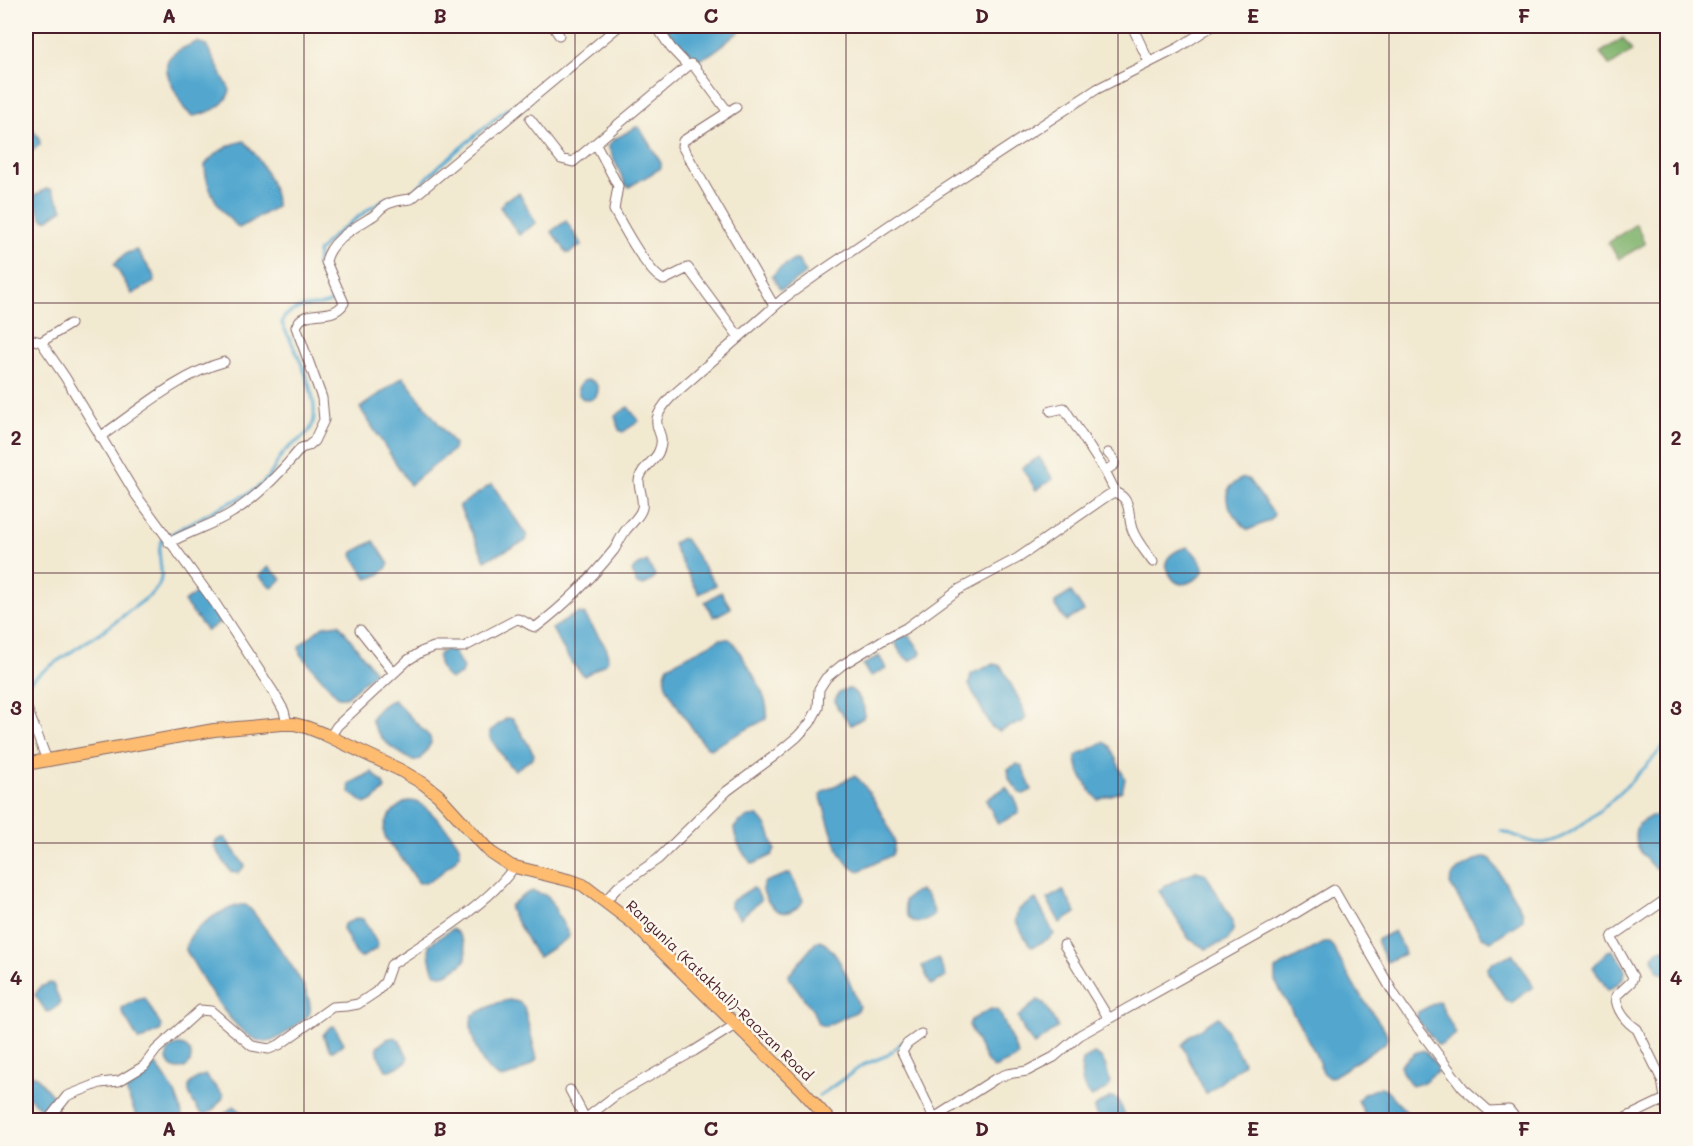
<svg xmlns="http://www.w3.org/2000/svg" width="1693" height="1146" font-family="Mali,sans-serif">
	<rect width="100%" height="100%" fill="#fbf7ec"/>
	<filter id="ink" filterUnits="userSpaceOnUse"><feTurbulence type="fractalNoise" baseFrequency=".0167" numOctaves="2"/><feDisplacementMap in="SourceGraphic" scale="12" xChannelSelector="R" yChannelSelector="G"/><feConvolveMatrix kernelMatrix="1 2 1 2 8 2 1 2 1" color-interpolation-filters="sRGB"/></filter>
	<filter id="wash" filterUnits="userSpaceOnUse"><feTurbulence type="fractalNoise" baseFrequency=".008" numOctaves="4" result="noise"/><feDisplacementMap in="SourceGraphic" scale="24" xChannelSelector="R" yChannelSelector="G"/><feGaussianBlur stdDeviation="1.35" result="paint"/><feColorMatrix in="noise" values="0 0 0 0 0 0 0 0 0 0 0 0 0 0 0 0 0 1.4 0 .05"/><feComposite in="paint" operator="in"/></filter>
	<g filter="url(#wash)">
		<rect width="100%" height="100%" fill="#f2e9d1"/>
		<path fill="#7fb26c" stroke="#64684c" stroke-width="1.5" d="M 1623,38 L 1632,51 L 1610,66 L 1600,53 Z
			M 1636,224 L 1645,244 L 1619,259 L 1608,243 Z"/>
		<path fill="#53a7cf" stroke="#4e637d" stroke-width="1.5" d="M 665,26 L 740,26 L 739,32 C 701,61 694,76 665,26 Z
			M 197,42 L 206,45 L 230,90 C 226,106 209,113 194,116 C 184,112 181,103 177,95 C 160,63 162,56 197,42 Z
			M 26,120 L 39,138 L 40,144 L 26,157 Z
			M 636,127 L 639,127 L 661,163 L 661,168 L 629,187 L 626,186 L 608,146 L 613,140 Z
			M 244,141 C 257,154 278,188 276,207 L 239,228 C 221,213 205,189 205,165 C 214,153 229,144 244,141 Z
			M 46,189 L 51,189 L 63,209 L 47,220 L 43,219 L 33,201 L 34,196 Z
			M 519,193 L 536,223 L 519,235 L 500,207 L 505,200 Z
			M 566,221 L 582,245 L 569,253 L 567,253 L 552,232 L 553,230 Z
			M 137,250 L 155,277 L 154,282 L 132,294 L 114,264 L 127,253 Z
			M 794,260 L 798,260 L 806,273 L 783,289 L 780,289 L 772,276 L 780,268 Z
			M 403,377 L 454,444 L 453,450 L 410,485 L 360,408 Z
			M578 390a10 10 0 1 1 20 0a10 10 0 1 1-20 0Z
			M 628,407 L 639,421 L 623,432 L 619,430 L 615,416 Z
			M 1039,457 L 1053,479 L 1036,490 L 1022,468 Z
			M 1244,478 L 1248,479 L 1274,514 L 1271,520 L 1248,530 C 1230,514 1213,490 1244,478 Z
			M 492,484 L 527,536 L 526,541 L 485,560 L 459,506 Z
			M 682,538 L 686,540 L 716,585 L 699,594 L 675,550 L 673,543 Z
			M 374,541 L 389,564 C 385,572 375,578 367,579 L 352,555 L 353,552 Z
			M 1188,547 C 1193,551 1205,564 1203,571 C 1202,576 1196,579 1192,581 C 1177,590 1169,577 1166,563 C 1168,554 1179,549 1188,547 Z
			M 647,561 L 655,575 L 652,581 L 642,586 L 637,584 L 632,571 L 635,567 Z
			M 268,567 L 282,579 L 272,588 L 259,576 Z
			M 197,592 L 202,594 L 219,619 L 220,622 L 207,631 L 184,602 Z
			M 721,592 L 731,608 L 714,617 L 705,602 Z
			M 1071,592 L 1084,611 L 1066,621 L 1055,606 L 1055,602 Z
			M 577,613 L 584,614 L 607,649 L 608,660 L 606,663 L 584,676 L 571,662 L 552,629 Z
			M 339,624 L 375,672 L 346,697 L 338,697 L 300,654 L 299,646 L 323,626 Z
			M 903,636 L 910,636 L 921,652 L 919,656 L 910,661 C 902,656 898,651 895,641 Z
			M 720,639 L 729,639 L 734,643 C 744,660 773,700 766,719 L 710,749 C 701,744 670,696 666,685 C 664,679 665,671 668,666 Z
			M 445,650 L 452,650 L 454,652 L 463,668 L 461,674 L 451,679 C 443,676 436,662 439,654 Z
			M 879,656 L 886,668 L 870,677 L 863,665 Z
			M 993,664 L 1001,666 L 1022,705 L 1026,718 L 1022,722 L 999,731 L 991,727 L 969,685 L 971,674 Z
			M 846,689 L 850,689 C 858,694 868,708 863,718 L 851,725 L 837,707 L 835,700 L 839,693 Z
			M 394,700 L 430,737 L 431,743 L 421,759 L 413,761 C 395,750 378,741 371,719 C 375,711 384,702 394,700 Z
			M 507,718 L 513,719 L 534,754 L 533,758 L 515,770 L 508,764 L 490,738 L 490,731 Z
			M 1104,742 L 1110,746 L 1125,779 L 1122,791 L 1098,800 C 1089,790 1075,770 1076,756 Z
			M 1017,764 L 1022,766 L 1032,790 L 1024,794 L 1020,793 L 1009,779 L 1008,769 Z
			M 372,772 L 383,783 L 385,789 L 374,800 L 365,804 L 350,792 L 349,784 Z
			M 854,776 C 864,779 891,829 894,841 C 895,847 894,850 892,855 L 859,871 C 836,865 828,816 820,795 L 824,791 Z
			M 1006,787 L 1015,799 L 1019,813 L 998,824 L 986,800 Z
			M 408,801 C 412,801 413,801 417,802 C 426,806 460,840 460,850 C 460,858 449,865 443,871 C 437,877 428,884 419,883 C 413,876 409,867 403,860 C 391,844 375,837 390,815 C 395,809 400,804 408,801 Z
			M 758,816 C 769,825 771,837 775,850 L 772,855 L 753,864 C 743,856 735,840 734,828 C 740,820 748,816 758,816 Z
			M 1651,816 L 1656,816 L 1667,826 L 1667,864 L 1660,869 L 1655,869 C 1643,857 1629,840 1638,824 Z
			M 221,838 L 225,838 L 245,866 L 238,873 L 231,872 L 214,847 L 216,841 Z
			M 1486,857 L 1491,859 L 1523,913 L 1523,919 L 1519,923 L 1491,941 L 1482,937 L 1450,884 C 1450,869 1474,861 1486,857 Z
			M 1196,871 L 1206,874 L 1233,922 L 1233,930 L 1228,940 L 1206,949 L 1189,939 L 1159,891 L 1166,885 Z
			M 790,873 L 803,900 C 801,906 799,907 793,910 C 778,919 766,902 762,888 L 765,882 Z
			M 752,888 L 756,890 L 761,900 L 740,918 L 731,908 L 730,902 Z
			M 1063,890 L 1076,913 L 1060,923 L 1047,899 Z
			M 533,891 L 548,896 L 569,935 L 568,938 L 539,957 L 536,955 L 510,910 L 510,906 C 517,900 524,893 533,891 Z
			M 920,891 C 929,895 932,904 934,913 L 932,917 L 917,923 C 907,920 904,910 905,900 L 914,892 Z
			M 1036,899 L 1054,934 L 1050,938 L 1033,947 L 1029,945 L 1015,920 L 1019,909 Z
			M 240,905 L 246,905 L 253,912 C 266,931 319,994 309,1015 C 298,1023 284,1037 271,1041 C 239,1050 199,972 186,950 C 186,929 221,910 240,905 Z
			M 358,918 L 363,919 L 378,945 L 376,949 L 361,958 L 357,956 L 343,929 L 344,924 Z
			M 452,929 C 460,932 471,953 464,962 C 461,966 453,970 448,973 C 431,982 429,958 429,945 Z
			M 1394,931 L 1404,950 L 1404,954 L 1387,962 L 1377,942 L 1378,939 Z
			M 820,940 C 841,953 850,985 859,1006 L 856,1012 L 825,1026 L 818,1024 L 813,1011 L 788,976 L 816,942 Z
			M 1324,943 L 1329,943 L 1333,947 L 1354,986 L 1386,1032 L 1387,1038 L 1385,1043 L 1334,1076 L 1329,1078 L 1324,1074 L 1314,1051 L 1275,981 L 1275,969 Z
			M 1667,948 L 1667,975 L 1658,972 L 1653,957 L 1658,951 Z
			M 1612,950 C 1629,968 1631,977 1608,990 L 1593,967 L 1608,951 Z
			M 1512,954 L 1530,979 L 1533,987 L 1511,1003 L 1507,1001 L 1488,973 L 1487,969 L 1492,963 Z
			M 938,958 L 946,977 L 931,985 L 922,966 Z
			M 50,983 L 53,984 L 60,1002 L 59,1005 L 49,1012 L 46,1011 L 35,995 L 40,987 Z
			M 145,998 L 161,1026 L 161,1030 L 139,1041 L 122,1012 L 122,1008 L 137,1000 Z
			M 509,1000 L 519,1002 L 524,1007 L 537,1059 C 530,1067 511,1077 500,1078 C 496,1075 492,1073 488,1069 C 479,1059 466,1027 473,1015 L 497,1003 Z
			M 1038,1000 L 1044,1003 L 1058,1027 L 1034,1045 L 1025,1033 L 1018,1017 Z
			M 1439,1001 L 1456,1034 L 1441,1045 L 1438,1045 L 1416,1018 L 1418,1012 Z
			M 991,1009 L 999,1011 L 1018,1055 L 1016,1058 L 994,1068 L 987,1062 L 969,1025 L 971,1020 Z
			M 1218,1017 L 1220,1018 L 1243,1062 L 1242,1065 L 1206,1094 L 1182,1045 L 1191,1035 Z
			M 334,1026 L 344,1043 L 333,1051 L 329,1048 L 323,1035 L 330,1027 Z
			M 395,1037 L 399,1040 L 408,1057 L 407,1062 L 391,1070 L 386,1070 L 379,1057 L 377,1047 L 387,1039 Z
			M167 1057a12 12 0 1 1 24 0a12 12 0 1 1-24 0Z
			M 1424,1050 L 1436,1064 L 1438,1071 L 1422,1083 L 1412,1086 L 1402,1072 L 1400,1065 L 1415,1053 Z
			M 1094,1054 C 1106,1058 1108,1073 1110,1084 L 1106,1090 L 1091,1097 C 1081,1087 1080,1073 1083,1060 Z
			M 154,1066 L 157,1066 C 168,1081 183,1102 182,1120 L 138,1120 L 125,1088 Z
			M 33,1075 L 36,1076 L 54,1098 L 44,1109 L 40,1108 L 26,1094 L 26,1079 Z
			M 205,1075 L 223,1095 L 223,1098 L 212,1111 L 205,1115 C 199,1113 198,1110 195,1105 C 185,1089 186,1081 205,1075 Z
			M 1380,1087 L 1386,1090 L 1414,1120 L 1367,1120 L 1358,1100 L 1363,1094 Z
			M 1111,1097 L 1118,1099 L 1127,1120 L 1098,1120 L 1094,1109 L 1097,1105 Z
			M 234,1106 L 243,1113 L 243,1120 L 216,1120 Z"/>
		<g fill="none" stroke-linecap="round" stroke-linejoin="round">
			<path stroke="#53a7cf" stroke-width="3" d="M 26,684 C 58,658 96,638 128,612 C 138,604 149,598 157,588 C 168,572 153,555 163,539 C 179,529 195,521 211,512 C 231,501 256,494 270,475 C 275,468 278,459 284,452 C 292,443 307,437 311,428 C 324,404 294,346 282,324 L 284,317 C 305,300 313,310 331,302 L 331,298 L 317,264 L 318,252 L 333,236 L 373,206 L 387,198 L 407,195 L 416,189 L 440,165 L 509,107
				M 1501,831 C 1516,834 1528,844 1544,843 C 1578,839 1648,768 1668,740
				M 819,1096 L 863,1065 L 888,1055 L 905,1040"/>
		</g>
	</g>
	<g filter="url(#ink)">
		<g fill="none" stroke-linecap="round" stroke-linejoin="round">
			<g stroke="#856665" stroke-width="11">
				<path id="minor" d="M 553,26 L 559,35
					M 656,26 L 671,48 L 688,66 L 691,64 L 694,66 L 728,112
					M 1132,26 L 1149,62
					M 736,107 L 683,141 L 682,146 L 774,306
					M 530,119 L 561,159 L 573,162 L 688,66
					M 596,144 L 618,186 L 614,210 C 623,226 648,274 664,280 L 688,268 L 739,337
					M 26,338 L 41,342 L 65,377 L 136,495 L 215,603 L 274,693 L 284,711 L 287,724
					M 41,342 L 70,324
					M 1051,411 L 1064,408 L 1105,471 L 1116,493
					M 100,437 C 136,412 182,373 224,362
					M 1105,471 L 1114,465 L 1114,460 L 1108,453
					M 169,543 C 190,531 213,525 233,512 C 259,496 282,471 301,448 L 308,446 L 314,441 L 324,420 L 322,398 L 296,327 C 304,305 332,323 344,303 L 326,262 C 329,241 357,226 373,216 C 377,214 379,209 383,207 C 391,201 401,200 411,199 L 619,26
					M 360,630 L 394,673
					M 26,706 L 47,760
					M 330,737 L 337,726 L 408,660 L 421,652 L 434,647 L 464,647 L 517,619 C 525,620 528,626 536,627 C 565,605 591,579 614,550 C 618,544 621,536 626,530 C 631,523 640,517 642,508 C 644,499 639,490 639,481 C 640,468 655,462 659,451 C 669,428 641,429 671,397 L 784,298 L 822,271 L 903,216 L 1097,89 L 1178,48 L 1212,26
					M 1668,898 L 1613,936 L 1612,939 L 1633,977 L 1631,982 L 1616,996 C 1616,1010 1626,1022 1637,1029 L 1662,1080 L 1668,1116
					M 605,901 L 618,887 L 658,859 L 727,791 L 773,757 L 797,737 L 810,723 L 818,708 L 819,689 L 826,678 L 842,665 L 883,640 L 906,628 L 958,590 L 1018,558 L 1107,496 L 1114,492 C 1133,499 1127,514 1132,529 C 1136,541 1146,552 1153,562
					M 1064,945 L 1109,1019
					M 921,1034 L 907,1044 L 902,1052 L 934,1118
					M 570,1090 L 586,1120
					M 585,1119 L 616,1095 L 694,1051 L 735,1025
					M 48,1120 L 67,1096 L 100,1083 L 119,1081 L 144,1066 L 156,1050 L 200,1010 L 211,1011 L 252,1046 L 269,1049 L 279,1045 L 332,1007 L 347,1006 L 358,1004 L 376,992 L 385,982 L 391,965 C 429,940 489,904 514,867
					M 931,1120 L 995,1079 L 1007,1074 L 1027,1071 L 1054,1057 L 1080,1035 L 1103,1022 L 1278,924 L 1334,890 L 1394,994 L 1409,1016 L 1463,1088 L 1489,1111 L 1509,1110 L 1517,1120
					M 1621,1120 L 1665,1099"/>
			</g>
			<g stroke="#856665" stroke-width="14">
				<path id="major" d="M 26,764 L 214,730 L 282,724 L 294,724 L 306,727 L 324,734 L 400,770 L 424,784 L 438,795 L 490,852 L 511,866 L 572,881 L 583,885 L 633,923 L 802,1090 L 829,1120"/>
			</g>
			<use href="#minor" stroke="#fff" stroke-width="9"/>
			<use href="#major" stroke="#febc71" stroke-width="12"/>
		</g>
	</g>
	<path fill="none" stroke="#4a1f2b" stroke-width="1.5" stroke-opacity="0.55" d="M 304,26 L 304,1120M 575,26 L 575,1120M 846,26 L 846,1120M 1118,26 L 1118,1120M 1389,26 L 1389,1120M 26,303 L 1668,303M 26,573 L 1668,573M 26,843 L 1668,843"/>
	<g text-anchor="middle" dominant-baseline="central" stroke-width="5" stroke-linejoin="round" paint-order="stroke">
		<g font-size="15" fill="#4a1f2b" stroke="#fbf7ec">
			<text transform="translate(720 990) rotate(44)">Rangunia (Katakhali)-Raozan Road</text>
		</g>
	</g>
	<rect width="1693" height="1146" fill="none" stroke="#fbf7ec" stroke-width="66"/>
	<rect x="33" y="33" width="1627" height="1080" fill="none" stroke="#4a1f2b" stroke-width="2"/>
	<g font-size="20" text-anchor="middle" font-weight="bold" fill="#4a1f2b">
		<text x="169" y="23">A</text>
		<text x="440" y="23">B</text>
		<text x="711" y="23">C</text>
		<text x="982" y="23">D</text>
		<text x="1253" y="23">E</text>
		<text x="1524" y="23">F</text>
		<text x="16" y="175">1</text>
		<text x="1676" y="175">1</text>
		<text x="16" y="445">2</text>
		<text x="1676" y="445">2</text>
		<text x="16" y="715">3</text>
		<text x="1676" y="715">3</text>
		<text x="16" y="985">4</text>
		<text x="1676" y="985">4</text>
		<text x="169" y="1136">A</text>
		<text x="440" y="1136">B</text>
		<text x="711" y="1136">C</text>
		<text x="982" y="1136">D</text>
		<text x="1253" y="1136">E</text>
		<text x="1524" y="1136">F</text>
	</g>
</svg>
